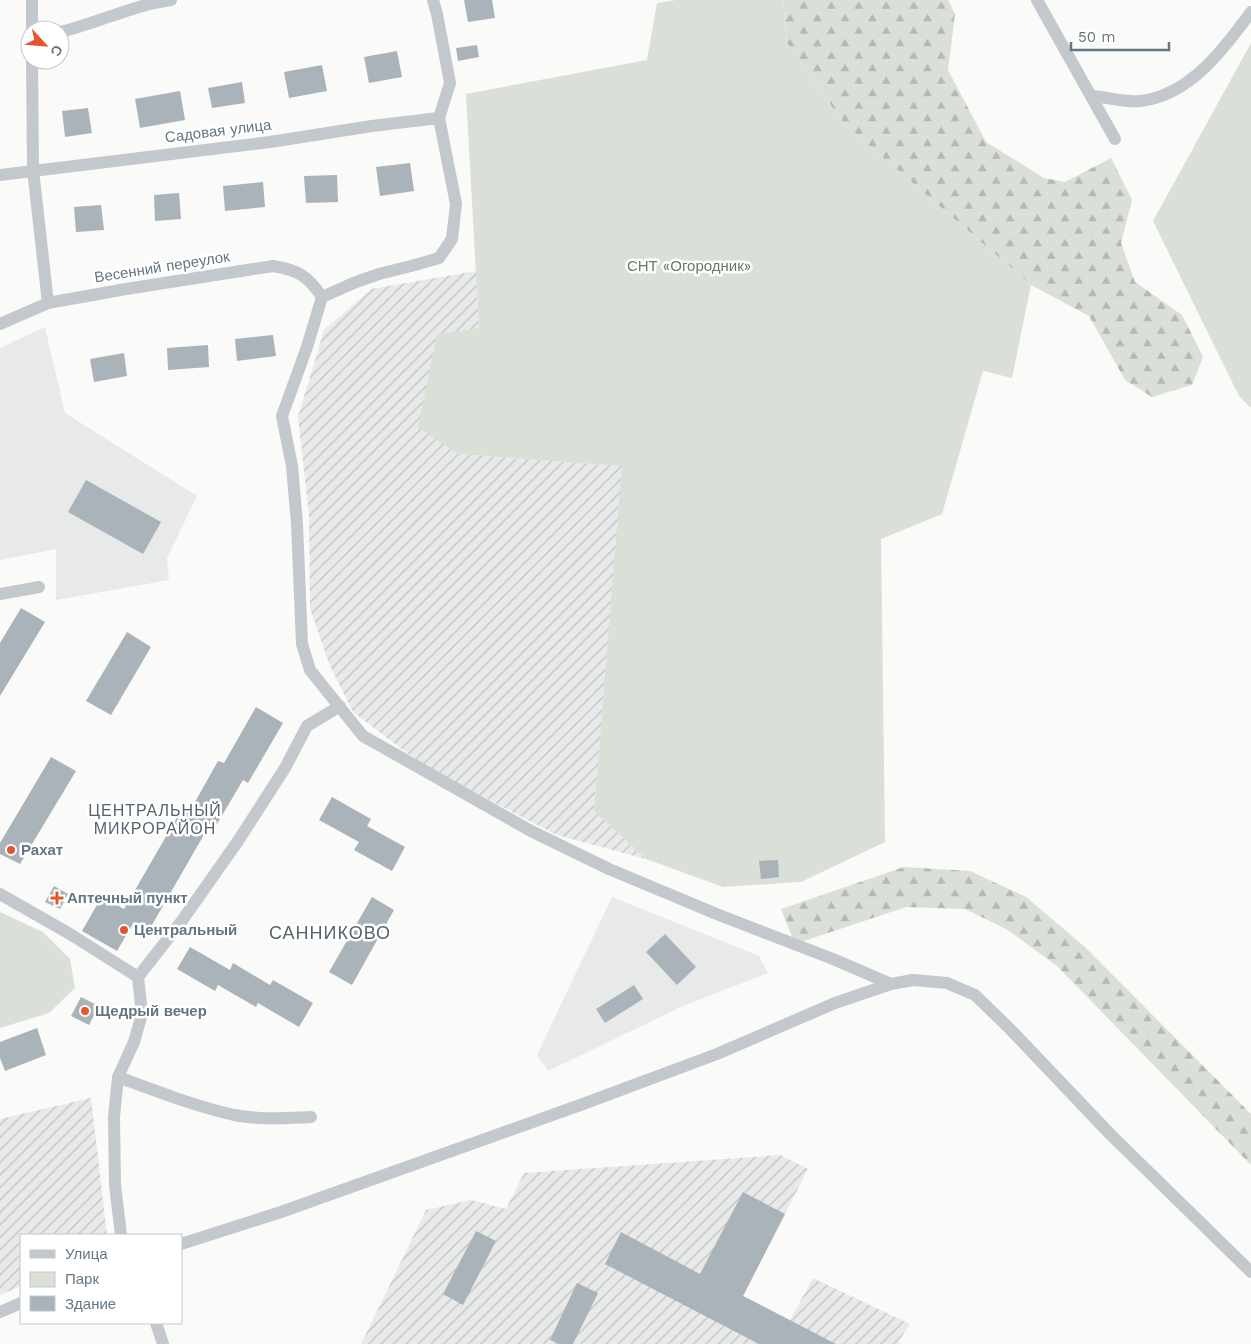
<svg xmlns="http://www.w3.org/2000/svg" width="1251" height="1344" font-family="'Work Sans',sans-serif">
	<defs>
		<pattern id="industrial-furrows" width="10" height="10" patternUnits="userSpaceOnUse" patternTransform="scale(1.25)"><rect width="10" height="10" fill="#e8e9e9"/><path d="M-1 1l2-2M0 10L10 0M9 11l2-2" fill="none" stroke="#c0c1c2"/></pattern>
		<pattern id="forest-firs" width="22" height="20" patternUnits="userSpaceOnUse" patternTransform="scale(1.25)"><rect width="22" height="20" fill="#dadfd7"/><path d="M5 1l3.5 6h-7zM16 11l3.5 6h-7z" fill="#b4b9b4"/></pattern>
	</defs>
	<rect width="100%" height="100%" fill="#fafaf8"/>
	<path fill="#e8e9e9" d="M 45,327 L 65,413 L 197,496 L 167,558 L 169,580 L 56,600 L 56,549 L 0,560 L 0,348 Z
		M 612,897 L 759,956 L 768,973 L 683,1006 L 548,1071 L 537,1055 Z"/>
	<path fill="url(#industrial-furrows)" d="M 476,271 L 479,328 L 458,454 L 623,466 L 594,811 L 646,859 L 557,835 L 427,768 L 353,712 L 330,666 L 310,609 L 309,515 L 298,417 L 324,330 L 371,289 Z
		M 91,1098 L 107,1235 L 21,1235 L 21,1286 L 0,1295 L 0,1119 Z
		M 780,1155 L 808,1169 L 743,1296 L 790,1320 L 813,1278 L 910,1324 L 898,1342 L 901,1344 L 361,1344 L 426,1210 L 471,1200 L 506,1209 L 524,1173 Z"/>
	<path fill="url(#forest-firs)" d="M 783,0 L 948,0 L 955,14 L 948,70 L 986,142 L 1044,178 L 1065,182 L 1111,158 L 1132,200 L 1121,243 L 1135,282 L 1182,315 L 1203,357 L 1192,385 L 1152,397 L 1125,380 L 1089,316 L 1031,285 L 844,124 L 787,43 Z
		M 904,867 L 970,871 L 1026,897 L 1085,947 L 1251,1114 L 1251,1165 L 1057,966 L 1008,930 L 965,909 L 906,907 L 795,944 L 781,909 Z"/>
	<path fill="#dadfd7" d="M 676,0 L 783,0 L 787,43 L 844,124 L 1031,285 L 1012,378 L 983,371 L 942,514 L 881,539 L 885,842 L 801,882 L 723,887 L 646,859 L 594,811 L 622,466 L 458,454 L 418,427 L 437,334 L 479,328 L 466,94 L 647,60 L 657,3 Z
		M 1251,43 L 1251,408 L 1239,396 L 1153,221 Z
		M 0,912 L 43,932 L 70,959 L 75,988 L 49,1013 L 0,1028 Z"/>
	<path fill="#aab3b9" d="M 464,0 L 492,0 L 495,18 L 468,22 Z
		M 477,45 L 479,57 L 458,61 L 456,48 Z
		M 397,51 L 402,77 L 369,83 L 364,57 Z
		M 322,65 L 327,91 L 289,98 L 284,72 Z
		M 242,82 L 245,103 L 212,108 L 208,88 Z
		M 180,91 L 185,120 L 140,128 L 135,99 Z
		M 88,108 L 92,133 L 65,137 L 62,111 Z
		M 410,163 L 414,191 L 380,196 L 376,167 Z
		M 337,175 L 338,202 L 306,203 L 304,176 Z
		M 263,182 L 265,207 L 225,211 L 223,186 Z
		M 179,193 L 181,219 L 155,221 L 154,195 Z
		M 101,205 L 104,230 L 76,232 L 74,207 Z
		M 273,335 L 276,356 L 237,361 L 235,339 Z
		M 208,345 L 209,367 L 168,370 L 167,348 Z
		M 124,353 L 127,376 L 94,382 L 90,359 Z
		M 86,480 L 161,522 L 143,554 L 68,512 Z
		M 21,608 L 45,622 L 0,696 L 0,643 Z
		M 127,632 L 151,647 L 111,715 L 86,701 Z
		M 256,707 L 283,723 L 248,783 L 243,780 L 214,829 L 209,826 L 149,930 L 134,922 L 117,951 L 82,931 L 102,896 L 124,909 L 183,807 L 190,811 L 218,761 L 224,763 Z
		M 51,757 L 76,771 L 20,864 L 0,854 L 0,843 Z
		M 332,797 L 371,819 L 367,826 L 405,847 L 392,871 L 354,850 L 359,842 L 319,820 Z
		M 778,860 L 779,877 L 761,879 L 759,861 Z
		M 54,886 L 68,894 L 60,909 L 45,902 Z
		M 372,897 L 394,910 L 352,985 L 329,972 Z
		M 665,934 L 696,967 L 677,985 L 646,952 Z
		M 190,947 L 230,970 L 233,963 L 270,985 L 273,980 L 313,1003 L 299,1027 L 258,1003 L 256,1007 L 218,985 L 215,991 L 177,969 Z
		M 634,985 L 643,999 L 605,1023 L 596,1009 Z
		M 81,997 L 99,1006 L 89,1025 L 71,1016 Z
		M 37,1028 L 46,1055 L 5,1071 L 0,1058 L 0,1042 Z
		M 743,1192 L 785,1214 L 743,1296 L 836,1344 L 759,1344 L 605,1264 L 621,1232 L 700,1274 Z
		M 476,1231 L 496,1241 L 463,1305 L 443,1294 Z
		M 577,1283 L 598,1293 L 573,1344 L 559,1344 L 550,1340 Z"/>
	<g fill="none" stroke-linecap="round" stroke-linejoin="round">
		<path stroke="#c3c8cc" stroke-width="12" d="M 433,0 L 437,14 L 450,83 L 439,118 L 456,204 L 452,239 L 439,258 L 415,265 L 379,274 L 356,282 L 322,297 L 307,347 L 282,416 L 292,466 L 297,524 L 302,644 L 310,670 L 363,736 L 531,831 L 609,869 L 719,915 L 833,959 L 891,984
			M 1037,0 L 1115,139
			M 32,30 L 32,0
			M 60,32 C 98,23 133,5 171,0
			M 32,60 L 33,170 L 48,303
			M 1092,96 C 1107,97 1126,103 1141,101 C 1190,95 1224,49 1251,12
			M 0,175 L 270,142 L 372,126 L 439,118
			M 0,324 L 48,303 L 126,289 L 273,266 C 298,270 308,276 322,297
			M 0,594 L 39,587
			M 0,894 L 70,934 L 138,977
			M 118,1077 C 156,1091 194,1106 234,1115 C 259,1120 285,1118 311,1117
			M 121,1235 L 115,1185 L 114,1117 L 118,1077 L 134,1042 L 142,1014 L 138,977 L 181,922 L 238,841 L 285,768 L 307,726 L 340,706
			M 181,1244 L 281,1212 L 583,1104 L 717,1054 L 835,1003 L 891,984 L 913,980 L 947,983 L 975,995 L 1010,1029 L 1111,1135 L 1251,1272
			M 0,1312 L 21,1303
			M 156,1323 L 163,1344"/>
	</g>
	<g fill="#e4572e" stroke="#fff" stroke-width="2">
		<circle cx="11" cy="850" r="5"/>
		<path d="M54.5 890.5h5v5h5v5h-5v5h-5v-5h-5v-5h5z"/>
		<circle cx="124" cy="930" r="5"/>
		<circle cx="85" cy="1011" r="5"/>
	</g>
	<g text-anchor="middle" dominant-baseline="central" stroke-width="5" stroke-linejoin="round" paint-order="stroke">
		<g font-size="15" fill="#657683" stroke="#fff">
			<text transform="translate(218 131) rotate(-7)">Садовая улица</text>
			<text transform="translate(162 267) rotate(-9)">Весенний переулок</text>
		</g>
		<g font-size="15" fill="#687a64" stroke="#fff">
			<text x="689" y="266">СНТ «Огородник»</text>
		</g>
		<g font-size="15" font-weight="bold" fill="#657683" stroke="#fff" text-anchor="start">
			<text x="21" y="850">Рахат</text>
			<text x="67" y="898">Аптечный пункт</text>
			<text x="134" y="930">Центральный</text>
			<text x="95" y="1011">Щедрый вечер</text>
		</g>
		<g font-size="16" letter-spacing="1" fill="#57646e" stroke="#fff">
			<text x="155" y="810">ЦЕНТРАЛЬНЫЙ<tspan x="155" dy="18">МИКРОРАЙОН</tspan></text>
		</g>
		<g font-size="18" letter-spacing="1" fill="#57646e" stroke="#fff">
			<text x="330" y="932">САННИКОВО</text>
		</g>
	</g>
	<rect x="20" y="1234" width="162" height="90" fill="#ffffff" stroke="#c1c8cd"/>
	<rect x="30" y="1250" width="25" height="8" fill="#c3c8cc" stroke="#c1c8cd"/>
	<text x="65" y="1259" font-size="15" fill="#657683">Улица</text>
	<rect x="30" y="1272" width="25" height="15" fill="#dadfd7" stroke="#c1c8cd"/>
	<text x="65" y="1284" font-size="15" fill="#657683">Парк</text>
	<rect x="30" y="1296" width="25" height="15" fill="#aab3b9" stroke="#c1c8cd"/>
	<text x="65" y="1309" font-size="15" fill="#657683">Здание</text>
	<g transform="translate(45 45) rotate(116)"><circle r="24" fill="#ffffff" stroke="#c1c8cd"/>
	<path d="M0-4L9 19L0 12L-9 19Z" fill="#e4572e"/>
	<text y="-8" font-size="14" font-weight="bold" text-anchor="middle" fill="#657683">С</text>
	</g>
	<path d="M1071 42v8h98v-8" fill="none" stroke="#657683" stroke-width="2.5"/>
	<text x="1078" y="42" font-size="15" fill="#657683" stroke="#ffffff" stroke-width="4" paint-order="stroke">50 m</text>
</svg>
